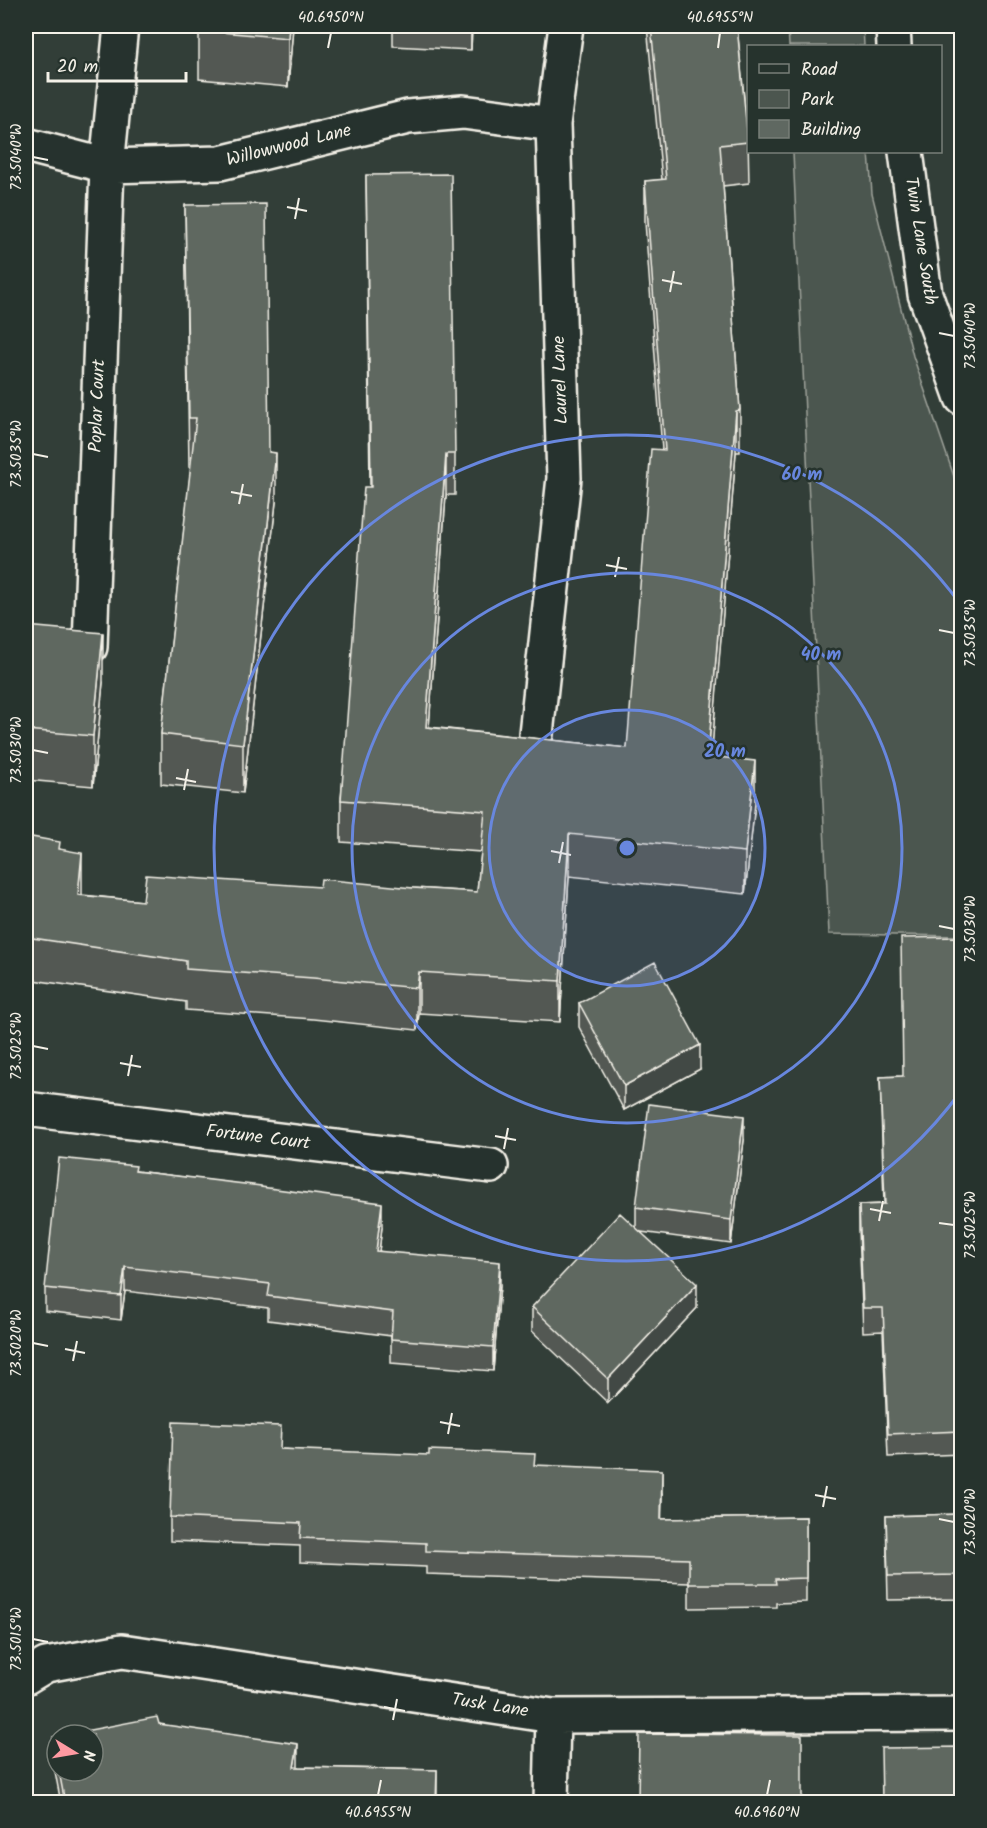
<svg xmlns="http://www.w3.org/2000/svg" width="987" height="1828" font-family="Kalam,sans-serif">
	<rect width="100%" height="100%" fill="#323e38"/>
	<filter id="ink" filterUnits="userSpaceOnUse"><feTurbulence type="fractalNoise" baseFrequency=".0167" numOctaves="2"/><feDisplacementMap in="SourceGraphic" scale="12" xChannelSelector="R" yChannelSelector="G"/><feConvolveMatrix kernelMatrix="1 2 1 2 8 2 1 2 1" color-interpolation-filters="sRGB"/></filter>
	<g filter="url(#ink)">
		<path fill="#4c564f" stroke="#a0a49c" stroke-width="1.5" d="M 788,26 L 863,26 L 864,46 L 789,46 Z
			M 793,152 L 869,152 L 872,194 L 913,356 L 961,497 L 961,936 L 829,934 Z"/>
		<g fill="none" stroke-linecap="round" stroke-linejoin="round">
			<g stroke="#f4f1e8" stroke-width="38">
				<path id="minor" d="M 893,26 L 894,46
					M 26,145 L 107,166 L 220,163 L 408,117 L 463,112 L 553,124
					M 906,152 L 925,294 L 962,398
					M 90,647 L 107,166 L 121,26
					M 536,734 L 564,478 L 553,124 L 566,26
					M 26,1109 L 491,1166
					M 26,1677 L 46,1665 L 122,1651 L 553,1716 L 962,1714
					M 551,1802 L 553,1716"/>
			</g>
			<use href="#minor" stroke="#26332d" stroke-width="33"/>
		</g>
		<path fill="#525953" stroke="#f4f1e8" stroke-width="1.5" d="M 199,26 L 293,26 L 288,87 L 199,79 Z
			M 393,26 L 472,26 L 471,50 L 393,46 Z
			M 647,26 L 737,26 L 748,138 L 749,183 L 723,186 L 740,410 L 740,452 L 736,452 L 711,757 L 755,803 L 745,894 L 569,876 L 560,1022 L 419,1013 L 417,1030 L 313,1019 L 186,1010 L 186,1002 L 26,979 L 26,836 L 60,849 L 82,895 L 143,901 L 320,887 L 413,888 L 477,892 L 481,852 L 341,842 L 341,800 L 370,487 L 366,175 L 455,454 L 455,495 L 446,495 L 429,727 L 627,748 L 662,450 L 645,222 L 645,181 L 662,180 Z
			M 185,205 L 269,452 L 276,502 L 243,793 L 161,784 L 161,734 L 191,467 L 189,467 Z
			M 26,626 L 103,682 L 93,786 L 26,780 Z
			M 962,937 L 962,1454 L 888,1457 L 883,1331 L 863,1332 L 859,1229 L 859,1205 L 884,1204 L 880,1077 L 903,1076 Z
			M 579,1003 L 700,1069 L 624,1110 L 579,1027 Z
			M 744,1140 L 731,1244 L 641,1232 L 697,1308 L 608,1403 L 532,1331 L 532,1307 L 636,1227 L 636,1207 Z
			M 136,1171 L 261,1187 L 382,1227 L 379,1251 L 500,1285 L 493,1371 L 391,1363 L 391,1336 L 268,1320 L 268,1308 L 125,1291 L 121,1320 L 45,1311 L 45,1288 Z
			M 281,1449 L 535,1465 L 662,1494 L 661,1519 L 806,1517 L 806,1602 L 776,1603 L 776,1607 L 689,1608 L 689,1583 L 426,1574 L 426,1567 L 300,1562 L 300,1546 L 170,1541 L 170,1517 Z
			M 962,1514 L 962,1599 L 888,1600 L 886,1516 Z
			M 159,1724 L 298,1767 L 437,1770 L 437,1803 L 61,1803 L 53,1761 L 53,1737 L 57,1736 L 57,1771 L 93,1771 Z"/>
		<path fill="#424944" stroke="#f4f1e8" stroke-width="1.5" d="M 289,26 L 293,26 L 288,87 L 288,38 Z
			M 471,26 L 472,26 L 471,50 Z
			M 736,411 L 736,452 L 708,798 L 708,756 Z
			M 276,453 L 276,502 L 243,793 L 243,744 Z
			M 446,454 L 446,495 L 426,768 L 426,727 Z
			M 103,633 L 103,682 L 93,786 L 93,736 Z
			M 755,761 L 755,803 L 745,894 L 745,852 Z
			M 569,834 L 569,876 L 560,1022 L 560,981 Z
			M 82,853 L 82,894 L 78,936 L 78,895 Z
			M 419,972 L 419,1013 L 417,1030 L 417,988 Z
			M 700,1045 L 700,1069 L 624,1110 L 624,1086 Z
			M 744,1116 L 744,1140 L 731,1244 L 731,1220 Z
			M 382,1203 L 382,1227 L 376,1275 L 376,1251 Z
			M 500,1262 L 500,1285 L 493,1371 L 493,1347 Z
			M 125,1267 L 125,1291 L 121,1320 L 121,1296 Z
			M 697,1284 L 697,1308 L 608,1403 L 608,1379 Z
			M 662,1470 L 662,1494 L 661,1543 L 661,1519 Z
			M 298,1744 L 298,1768 L 294,1767 Z"/>
		<path fill="#5f6861" stroke="#f4f1e8" stroke-width="1.5" d="M 199,26 L 289,26 L 288,38 L 199,30 Z
			M 651,26 L 737,26 L 748,142 L 720,145 L 740,410 L 736,411 L 708,756 L 755,761 L 745,852 L 569,834 L 560,981 L 419,972 L 417,988 L 313,978 L 186,969 L 186,961 L 26,937 L 26,836 L 60,842 L 59,849 L 82,853 L 78,895 L 143,901 L 146,875 L 320,887 L 321,879 L 413,888 L 477,892 L 485,811 L 341,800 L 364,487 L 371,487 L 366,175 L 451,174 L 455,454 L 446,454 L 426,727 L 627,748 L 651,449 L 665,450 L 645,181 L 666,179 Z
			M 266,204 L 269,452 L 276,453 L 243,744 L 161,734 L 196,418 L 189,418 L 185,205 Z
			M 26,626 L 103,633 L 93,736 L 26,730 Z
			M 962,937 L 962,1431 L 888,1434 L 883,1308 L 863,1308 L 859,1205 L 885,1204 L 880,1077 L 903,1076 L 901,938 Z
			M 655,962 L 700,1045 L 624,1086 L 579,1003 Z
			M 649,1104 L 744,1116 L 731,1220 L 636,1207 Z
			M 59,1158 L 136,1166 L 135,1171 L 261,1186 L 261,1187 L 382,1203 L 376,1251 L 500,1262 L 493,1347 L 391,1339 L 393,1312 L 268,1296 L 270,1284 L 125,1267 L 121,1296 L 45,1288 Z
			M 620,1213 L 697,1284 L 608,1379 L 532,1307 Z
			M 173,1422 L 281,1426 L 280,1449 L 429,1455 L 429,1450 L 535,1454 L 534,1465 L 662,1470 L 661,1519 L 806,1517 L 806,1578 L 775,1579 L 776,1584 L 689,1584 L 689,1559 L 426,1551 L 426,1543 L 300,1538 L 301,1523 L 170,1517 Z
			M 962,1514 L 962,1575 L 888,1576 L 886,1516 Z
			M 157,1717 L 159,1724 L 298,1744 L 294,1767 L 437,1770 L 436,1803 L 186,1803 L 186,1802 L 181,1803 L 65,1803 L 59,1771 L 93,1771 L 93,1735 L 64,1735 Z
			M 639,1734 L 802,1735 L 802,1803 L 638,1803 Z
			M 57,1736 L 57,1759 L 53,1737 Z
			M 962,1747 L 962,1803 L 882,1803 L 881,1748 Z"/>
	</g>
	<path fill="none" stroke="#f4f1e8" stroke-width="2" d="M 328,48 L 331,33M 718,48 L 720,33M 33,157 L 48,160M 287,207 L 307,211M 295,219 L 299,198M 662,280 L 682,284M 670,292 L 674,271M 939,333 L 954,336M 33,454 L 48,457M 231,492 L 252,496M 239,504 L 243,484M 606,565 L 627,569M 615,577 L 619,557M 939,630 L 954,633M 33,750 L 48,753M 176,778 L 196,782M 184,790 L 188,769M 551,851 L 571,855M 559,863 L 563,842M 939,926 L 954,929M 33,1046 L 48,1049M 120,1063 L 141,1067M 128,1076 L 132,1055M 495,1136 L 516,1140M 504,1149 L 508,1128M 870,1209 L 891,1213M 879,1221 L 883,1201M 939,1223 L 954,1225M 33,1343 L 48,1346M 65,1349 L 85,1353M 73,1361 L 77,1341M 440,1422 L 460,1426M 448,1434 L 452,1413M 815,1495 L 836,1499M 823,1507 L 827,1486M 939,1519 L 954,1522M 33,1639 L 48,1642M 384,1707 L 405,1711M 393,1720 L 397,1699M 378,1795 L 381,1780M 767,1795 L 770,1780"/>
	<circle cx="627" cy="848" r="138" fill="#6887de" fill-opacity=".12"/>
	<g fill="none" stroke="#6887de" stroke-width="3">
		<circle cx="627" cy="848" r="138"/>
		<circle cx="627" cy="848" r="275"/>
		<path d="M961 1091A413 413 0 1 1 961 605"/>
	</g>
	<g text-anchor="middle" dominant-baseline="central" stroke-width="5" stroke-linejoin="round" paint-order="stroke">
		<g font-size="18" fill="#f4f1e8" stroke="#26332d">
			<text transform="translate(289 146) rotate(-14)">Willowwood Lane</text>
			<text transform="translate(920 241) rotate(81)">Twin Lane South</text>
			<text transform="translate(561 380) rotate(-92)">Laurel Lane</text>
			<text transform="translate(98 406) rotate(-88)">Poplar Court</text>
			<text transform="translate(258 1138) rotate(7)">Fortune Court</text>
			<text transform="translate(490 1706) rotate(9)">Tusk Lane</text>
		</g>
	</g>
	<circle cx="627" cy="848" r="9" fill="#6887de" stroke="#26332d" stroke-width="3"/>
	<g font-size="18" text-anchor="middle" font-weight="bold" fill="#6887de" stroke="#26332d" stroke-width="5" stroke-linejoin="round" paint-order="stroke">
		<text x="802" y="480">60 m</text>
		<text x="821" y="660">40 m</text>
		<text x="725" y="757">20 m</text>
	</g>
	<rect width="987" height="1828" fill="none" stroke="#26332d" stroke-width="66"/>
	<rect x="747" y="45" width="195" height="108" fill="#26332d" stroke="#787f78" stroke-width="1.5"/>
	<rect x="759" y="64" width="30" height="9" fill="#26332d" stroke="#787f78" stroke-width="1.5"/>
	<text x="801" y="75" font-size="18" fill="#f4f1e8">Road</text>
	<rect x="759" y="90" width="30" height="18" fill="#4c564f" stroke="#787f78" stroke-width="1.5"/>
	<text x="801" y="105" font-size="18" fill="#f4f1e8">Park</text>
	<rect x="759" y="120" width="30" height="18" fill="#5f6861" stroke="#787f78" stroke-width="1.5"/>
	<text x="801" y="135" font-size="18" fill="#f4f1e8">Building</text>
	<g transform="translate(75 1753) rotate(101)"><circle r="28" fill="#26332d" stroke="#787f78" stroke-width="1.5"/>
	<path d="M0-4.5L10 22L0 15L-10 22Z" fill="#ff9aa2"/>
	<text y="-9" font-size="16" font-weight="bold" text-anchor="middle" fill="#f4f1e8">N</text>
	</g>
	<path d="M48 72v9h138v-9" fill="none" stroke="#f4f1e8" stroke-width="3"/>
	<text x="57" y="72" font-size="18" fill="#f4f1e8" stroke="#26332d" stroke-width="4.5" paint-order="stroke">20 m</text>
	<rect x="33" y="33" width="921" height="1762" fill="none" stroke="#f4f1e8" stroke-width="2"/>
	<g font-size="15" text-anchor="middle" fill="#f4f1e8">
		<text x="331" y="22">40.6950°N</text>
		<text x="720" y="22">40.6955°N</text>
		<text transform="translate(16 157) rotate(-90)" y="5">73.5040°W</text>
		<text transform="translate(970 336) rotate(-90)" y="5">73.5040°W</text>
		<text transform="translate(16 454) rotate(-90)" y="5">73.5035°W</text>
		<text transform="translate(970 633) rotate(-90)" y="5">73.5035°W</text>
		<text transform="translate(16 750) rotate(-90)" y="5">73.5030°W</text>
		<text transform="translate(970 929) rotate(-90)" y="5">73.5030°W</text>
		<text transform="translate(16 1046) rotate(-90)" y="5">73.5025°W</text>
		<text transform="translate(970 1225) rotate(-90)" y="5">73.5025°W</text>
		<text transform="translate(16 1343) rotate(-90)" y="5">73.5020°W</text>
		<text transform="translate(970 1522) rotate(-90)" y="5">73.5020°W</text>
		<text transform="translate(16 1639) rotate(-90)" y="5">73.5015°W</text>
		<text x="378" y="1817">40.6955°N</text>
		<text x="767" y="1817">40.6960°N</text>
	</g>
</svg>
